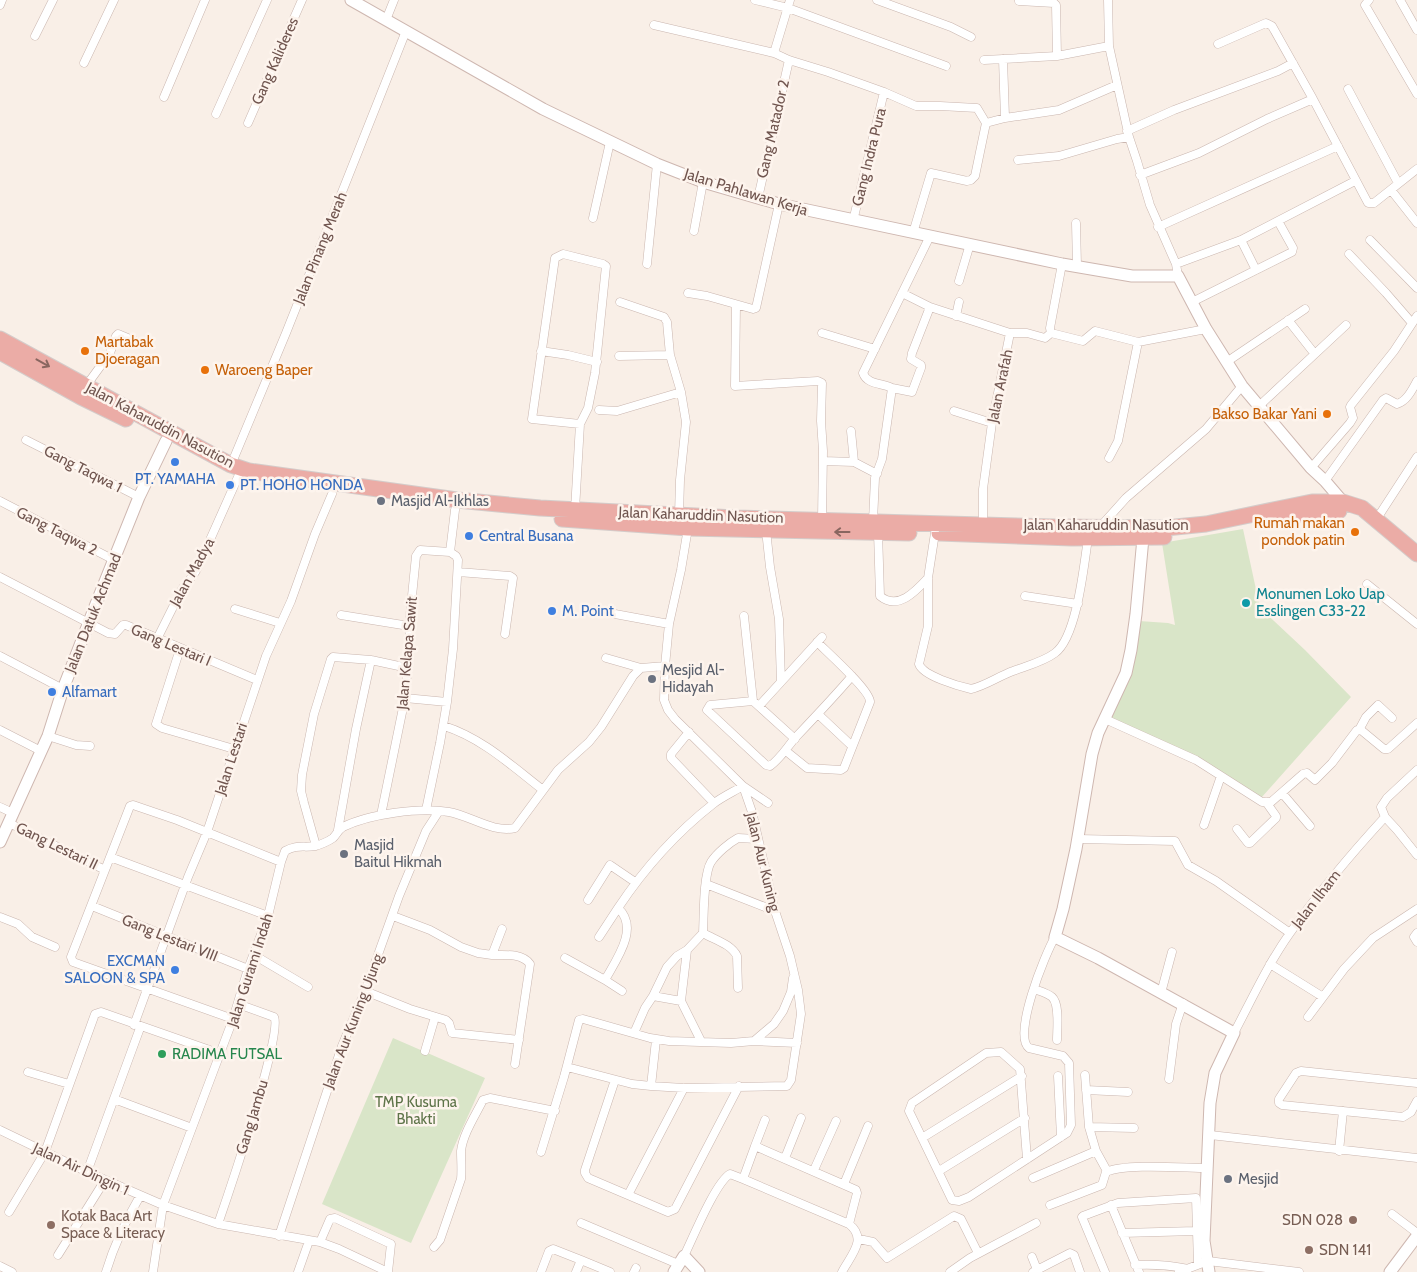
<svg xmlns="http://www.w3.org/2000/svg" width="1417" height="1272" font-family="Cabin,sans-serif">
	<rect width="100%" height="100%" fill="#f9efe7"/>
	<path fill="#d9e5c8" d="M 1243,529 L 1260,608 L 1305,650 L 1351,697 L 1261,798 L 1198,758 L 1110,717 L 1139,621 L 1168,623 L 1175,625 L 1162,543 Z
		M 393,1038 L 485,1078 L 411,1243 L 322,1204 Z"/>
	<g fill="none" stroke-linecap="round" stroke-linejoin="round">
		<g stroke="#cab6af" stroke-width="9">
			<path id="street" d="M 755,0 L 788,8 L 946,66
				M 877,0 L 951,27 L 971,37
				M 1108,0 L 1109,46 L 1129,137 L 1137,161 L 1150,205 L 1176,264 L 1178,276
				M 1369,0 L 1365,5 L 1417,94
				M 1400,0 L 1417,30
				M 1019,1 L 1054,3 L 1056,5 L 1057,56
				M 0,5 L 2,0
				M 386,20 L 394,0
				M 654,25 L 774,53 L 789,60 L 828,72 L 884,92 L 916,106 L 940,106 L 977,108 L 986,123 L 975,176 L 971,180 L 967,181 L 931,173 L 913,233
				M 35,36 L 53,0
				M 1218,44 L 1266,23 L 1272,26 L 1313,99 L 1368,203 L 1374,203 L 1417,169
				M 774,53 L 790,0
				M 1003,59 L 1005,118
				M 984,60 L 1057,56 L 1109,46
				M 84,63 L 114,0
				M 1348,89 L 1398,183
				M 164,97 L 205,0
				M 216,114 L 267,0
				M 248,123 L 302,0
				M 986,123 L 1005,118 L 1059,110 L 1117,85
				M 1127,131 L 1174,110 L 1278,71 L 1293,63
				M 1018,160 L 1059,156 L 1117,139 L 1129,137
				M 1140,175 L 1199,153 L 1267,119 L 1313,99
				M 1391,190 L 1417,223
				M 758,198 L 789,60
				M 593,218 L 610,142
				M 853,221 L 884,92
				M 1076,223 L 1077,266
				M 1158,227 L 1338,146
				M 694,231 L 703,182
				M 1241,240 L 1256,270
				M 1370,240 L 1417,288
				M 1349,254 L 1386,293 L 1412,323
				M 647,264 L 657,164
				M 1062,264 L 1050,328 L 1051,333 L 1083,341 L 1095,331 L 1138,342
				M 1176,264 L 1241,240 L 1355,181
				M 959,281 L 970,244
				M 688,293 L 707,296 L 753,309 L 756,308 L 779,204
				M 902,293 L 930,307 L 1010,333 L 1027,333 L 1045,338 L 1051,333
				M 620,302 L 664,317 L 667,322 L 670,355 L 681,392 L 686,422 L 680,480 L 679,515
				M 1192,302 L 1292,252 L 1293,248 L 1278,221
				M 736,305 L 735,386 L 818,381 L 822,383 L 821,421 L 823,451 L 822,520
				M 956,316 L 959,302
				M 1288,320 L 1314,353
				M 822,333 L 875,349
				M 541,351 L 568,355 L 597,362
				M 619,356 L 670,355
				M 1228,361 L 1305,309
				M 86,386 L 110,353 L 116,336 L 118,334 L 137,342
				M 892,388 L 912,392 L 921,368 L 921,365 L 911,359 L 912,353 L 930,307
				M 1259,406 L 1346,325
				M 599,410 L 617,411 L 681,392
				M 954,411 L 992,423
				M 851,431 L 854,462 L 877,474
				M 26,440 L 139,497
				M 1109,458 L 1118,441 L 1138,342 L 1206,329
				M 823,461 L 854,462
				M 231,465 L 286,333 L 406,31
				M 1311,468 L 1350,423 L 1353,418 L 1350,407 L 1351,405 L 1394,351 L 1417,316
				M 1325,481 L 1383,400 L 1386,398 L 1397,404 C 1407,401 1412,390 1417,381
				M 0,501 L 114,560
				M 575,510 L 580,424 L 588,408 L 595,373 L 606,266 L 603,264 L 563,254 L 555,258 L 532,419 L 580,424
				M 1376,520 L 1417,457
				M 873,521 L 875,478 L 882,459 L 892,388 C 883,383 867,385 863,373 L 930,236
				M 983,524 L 983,489 L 992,423 L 1010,333
				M 1100,527 L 1126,498 L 1206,429 L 1242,386
				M 766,530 L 770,567 L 779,619 L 781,682
				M 878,532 L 880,596 C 898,611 916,591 928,578
				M 935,533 L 928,578 L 928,626 L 919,664 C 923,676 958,686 971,689 C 985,686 999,676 1013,671 C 1026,666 1043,662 1055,653 C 1077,637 1084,565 1088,538
				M 458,572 L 510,576 L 513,578 L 505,634
				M 0,577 L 108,633 L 115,634 L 123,625 L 126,625 L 257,680
				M 1367,584 L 1417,624
				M 1025,596 L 1078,604
				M 235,609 L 280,623
				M 615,614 L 669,624
				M 341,615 L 409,626
				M 744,616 L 753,701 L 795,739
				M 157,639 L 182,589 C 187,582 193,577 197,569 L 238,477
				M 180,649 L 156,724 L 162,728 L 234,749
				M 0,656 L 63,689
				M 606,658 L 641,668
				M 405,698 L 447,702
				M 753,701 L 710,705 L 707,710 L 766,765 L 770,766 C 781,758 787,747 796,737 C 815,717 834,697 852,676
				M 759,706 L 822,637
				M 819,715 L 852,746
				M 1105,719 L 1196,760 L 1262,802 L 1271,802 L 1303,774 L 1307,773 L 1315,780 L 1332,763 L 1357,730 L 1361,730 L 1384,749 L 1388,749 L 1417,723
				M 444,726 C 482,738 512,766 543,790
				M 0,730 L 41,751
				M 1359,730 L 1366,717 L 1378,705 L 1392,718
				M 689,732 L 671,754 L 671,758 L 714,803
				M 48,736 L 76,745 L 90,746
				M 786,751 L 807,768 L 841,770 L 844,768 L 870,702 C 871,691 827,652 817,642
				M 1417,770 L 1387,798 L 1381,807 L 1385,817 L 1397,830 L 1417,855
				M 1282,793 L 1310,826
				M 0,807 L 13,813
				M 426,810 L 440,743 L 447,702 L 453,649 L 458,560 L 456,556 L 450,552 L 455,510
				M 381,815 L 405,698 L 410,640 L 409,626 L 416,556 L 420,550 L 450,552
				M 9,823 L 105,870
				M 1204,825 L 1221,776
				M 1237,829 L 1248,843 L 1250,843 L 1276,818 L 1276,816 L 1266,802
				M 338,830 L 356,729 L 371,660
				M 1078,839 L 1175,841 L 1188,865 L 1216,881 L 1290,933
				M 316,846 L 304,803 L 301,791 L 302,775 L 314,714 L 331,659 L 333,657 L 371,660 L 408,668
				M 110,857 L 268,916
				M 706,884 L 775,911
				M 588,900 L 610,865 L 635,882
				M 92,906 L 248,969
				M 393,916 L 430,930 L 461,947 L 478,953 L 492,955 L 502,929
				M 0,917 L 18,924 L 32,937 L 55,947
				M 703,933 C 715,940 731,944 737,956 L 738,988
				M 1417,933 L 1414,937 L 1417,942
				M 599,937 L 618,908
				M 687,950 L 681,1001 L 701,1041
				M 254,955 L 308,987
				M 492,955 C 505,955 522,953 530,964 L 515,1064
				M 565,958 L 605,980
				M 1270,964 L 1323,997
				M 1034,989 C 1039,991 1047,993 1052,997 C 1060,1004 1057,1029 1057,1040
				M 365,991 L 410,1009 L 446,1020 L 449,1023 L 452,1033 L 519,1040
				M 622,991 L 605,980 C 616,960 640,928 618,908 C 644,869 676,833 713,804 C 722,797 733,792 743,786 L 768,803
				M 1161,993 L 1172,952
				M 653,996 L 681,1001
				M 1308,1017 L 1344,969 L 1373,938 L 1417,909
				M 233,1019 L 73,962 L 71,957 L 130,806 L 133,805 L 177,820 L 281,862
				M 134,1025 L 188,877 L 207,832 L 266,656 L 291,601 L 315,534 L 332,494
				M 634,1033 L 645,1008 L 653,996 L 667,967 L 677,956 L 687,950 L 703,933 C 704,916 703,875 711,862 C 717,853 729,843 738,838 L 757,839
				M 1234,1033 C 1252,999 1268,964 1290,933 C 1319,892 1351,854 1385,817
				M 754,1041 L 797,1043
				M 425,1051 L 435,1017
				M 567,1067 L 632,1084 L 651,1086 L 684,1088 L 787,1086 L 791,1080 L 801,1014 L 798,990 L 790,956 L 775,911 L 752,812 L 743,786 L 675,719 L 668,710 L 664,700 L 665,666 L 669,624 L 681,570 L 688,528
				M 28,1072 L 69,1084
				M 1085,1075 L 1089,1127 L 1096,1151 L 1107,1171
				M 1058,1076 L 1061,1137
				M 1169,1079 L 1176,1024 L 1183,1003
				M 615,1080 L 585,1170 L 585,1173 L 588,1178 L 668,1212 L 675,1209 L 739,1086
				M 1417,1083 L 1301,1071 L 1296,1073 L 1279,1099 L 1279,1103 L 1282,1105 L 1403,1117 L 1411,1112 L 1417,1101
				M 651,1086 L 656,1040
				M 1086,1090 L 1128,1092
				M 114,1099 L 192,1128
				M 1089,1127 L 1134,1128
				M 0,1130 L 87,1172 L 163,1205 L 218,1224 L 320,1242 L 339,1249 L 388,1272
				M 1210,1135 L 1417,1158
				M 922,1138 L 1022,1076
				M 755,1146 L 765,1120
				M 1339,1151 L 1343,1111
				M 541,1152 L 564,1077 L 579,1020 L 583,1019 L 650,1038 L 669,1041 L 731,1043 L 754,1041 L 774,1024 L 783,1011 L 791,992 L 793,978
				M 785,1158 L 801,1118
				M 1027,1159 L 1020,1069 L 1001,1052 L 986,1053 L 912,1103 L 909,1111 L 952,1200 L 959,1201 L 969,1197 L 1067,1133 L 1071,1125 L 1069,1063 L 1063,1056 L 1029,1048 C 1012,1036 1045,954 1055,937
				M 814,1170 L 836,1121
				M 939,1171 L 1025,1118
				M 87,1172 L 140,1028
				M 1033,1178 L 1096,1151
				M 743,1179 L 849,1224
				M 844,1184 L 868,1126
				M 628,1195 L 684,1088
				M 1050,1205 L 1102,1185 L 1106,1172 C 1125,1163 1185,1168 1207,1168
				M 1111,1205 L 1139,1272
				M 9,1212 L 45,1152 L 95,1014 L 101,1012 L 221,1054
				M 1392,1214 L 1417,1233
				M 581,1223 L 678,1264
				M 218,1224 C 227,1198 284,1031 274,1017 L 238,1004
				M 1122,1233 L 1196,1231
				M 279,1236 L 342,1046 L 365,991 L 399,896 L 426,831 L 439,811
				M 859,1239 L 873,1242 L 887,1258 L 954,1216 L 961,1219 L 978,1253
				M 320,1242 L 330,1219 L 335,1218 L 391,1244 L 388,1272
				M 434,1247 L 440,1240 L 461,1179 C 462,1170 461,1161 461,1151 C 463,1134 475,1116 483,1100 L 490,1098 L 555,1111
				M 58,1255 L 105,1180
				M 684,1256 C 693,1238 715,1183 730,1174 L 743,1179 L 755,1146 L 856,1190 L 857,1193 L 849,1224 C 868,1239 851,1255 842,1272
				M 1032,1257 L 1038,1272
				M 581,1260 L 610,1272
				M 1135,1265 C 1154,1264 1170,1265 1188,1269
				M 0,1266 L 12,1272
				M 106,1272 C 114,1245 126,1220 140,1196
				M 153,1272 L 163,1205 L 233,1019 L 248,969 L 268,916 L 281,862 L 285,851 C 297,844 304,848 315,846 C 320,845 329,841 333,838 C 337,834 338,830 343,827 C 369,814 420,807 449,812 C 471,816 493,833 515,828 L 558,770 L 589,742 L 601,727 L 633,676 L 641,668 L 665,666
				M 298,1272 L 309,1241
				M 541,1272 L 549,1251 L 553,1249 L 581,1260 L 576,1272
				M 634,1272 L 636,1268
				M 950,1272 L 970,1258 L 1036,1223
				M 1033,1272 L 1070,1253 L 1074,1255 L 1080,1272
				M 1105,1272 L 1082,1217 L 1083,1216 L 1118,1203 L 1196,1198 L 1198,1264
				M 1179,1272 L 1208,1261 L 1299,1272"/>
		</g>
		<g stroke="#ceb7b0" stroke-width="13">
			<path id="secondary" d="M 351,0 L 543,109 L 657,164 L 703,182 L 779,204 L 1062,264 L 1132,276 L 1178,276 L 1206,329 L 1242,386 L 1311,468 L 1325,481 L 1343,502 L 1343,506
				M 1143,538 L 1136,614 L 1131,650 L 1126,673 L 1098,733 L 1092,754 L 1076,849 L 1063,909 L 1055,937 L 1098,958 L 1234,1033 L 1215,1073 L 1210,1103 L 1204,1241 L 1209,1272
				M 0,842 L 48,736 L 63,689 L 96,604 L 139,497 L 166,441
				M 674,1272 L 684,1256 L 699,1272
				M 1390,1272 L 1417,1236"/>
		</g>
		<g stroke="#d4ccca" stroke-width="17">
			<path id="highway" d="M 0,339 L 231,465 L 249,471 L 457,500 L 540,508 L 735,518 L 1054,527 L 1165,528 L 1206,524 L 1312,502 L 1343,502 L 1362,508 L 1417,554
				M 0,352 L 81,397 L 126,419
				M 562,519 L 688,528 L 909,533
				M 1270,520 L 1309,513 L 1339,511
				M 939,533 L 1072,538 L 1164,537"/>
		</g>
		<use href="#street" stroke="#fff" stroke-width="8"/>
		<use href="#secondary" stroke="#fff" stroke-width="11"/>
		<use href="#highway" stroke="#ebaca6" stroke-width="15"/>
	</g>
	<defs><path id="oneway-shaft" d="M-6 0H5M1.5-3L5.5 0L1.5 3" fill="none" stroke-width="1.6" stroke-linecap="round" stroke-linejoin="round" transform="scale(1.25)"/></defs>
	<g stroke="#896660">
		<use href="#oneway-shaft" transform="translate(43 363) rotate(29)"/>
		<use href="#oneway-shaft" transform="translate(842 532) rotate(180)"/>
	</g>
	<g fill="#e8710a" stroke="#fdf4ed" stroke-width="2">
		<circle cx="85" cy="351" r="5"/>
		<circle cx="205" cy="370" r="5"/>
		<circle cx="1327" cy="414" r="5"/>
		<circle cx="1355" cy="532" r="5"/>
	</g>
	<g fill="#3f7fe0" stroke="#fdf4ed" stroke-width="2">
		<circle cx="175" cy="462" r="5"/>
		<circle cx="230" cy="485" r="5"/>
		<circle cx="469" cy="536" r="5"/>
		<circle cx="552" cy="611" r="5"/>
		<circle cx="52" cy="692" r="5"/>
		<circle cx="175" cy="970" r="5"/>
	</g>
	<g fill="#6b7280" stroke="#fdf4ed" stroke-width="2">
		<circle cx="381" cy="501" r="5"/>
		<circle cx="652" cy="679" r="5"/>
		<circle cx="344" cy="854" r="5"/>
		<circle cx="1228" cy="1179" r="5"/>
	</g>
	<circle fill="#0f9aa8" stroke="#fdf4ed" stroke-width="2" cx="1246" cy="603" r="5"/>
	<circle fill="#2e9e5b" stroke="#fdf4ed" stroke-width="2" cx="162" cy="1054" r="5"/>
	<g fill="#8d6e63" stroke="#fdf4ed" stroke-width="2">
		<circle cx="1353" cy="1220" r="5"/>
		<circle cx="51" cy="1225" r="5"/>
		<circle cx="1309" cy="1250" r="5"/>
	</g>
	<g text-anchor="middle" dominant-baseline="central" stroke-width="5" stroke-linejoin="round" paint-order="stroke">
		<g font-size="15" fill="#70554f" stroke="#fdf4ed">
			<text transform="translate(275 61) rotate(-66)">Gang Kalideres</text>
			<text transform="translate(773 129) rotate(-77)">Gang Matador 2</text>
			<text transform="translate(869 157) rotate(-76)">Gang Indra Pura</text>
			<text transform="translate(746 192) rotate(17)">Jalan Pahlawan Kerja</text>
			<text transform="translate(320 248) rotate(-68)">Jalan Pinang Merah</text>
			<text transform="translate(1000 386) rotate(-78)">Jalan Arafah</text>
			<text transform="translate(160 425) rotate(28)">Jalan Kaharuddin Nasution</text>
			<text transform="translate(83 469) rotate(27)">Gang Taqwa 1</text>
			<text transform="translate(701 515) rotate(2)">Jalan Kaharuddin Nasution</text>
			<text x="1106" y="525">Jalan Kaharuddin Nasution</text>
			<text transform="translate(57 531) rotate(27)">Gang Taqwa 2</text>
			<text transform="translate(192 572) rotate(-61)">Jalan Madya</text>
			<text transform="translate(93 613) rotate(-68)">Jalan Datuk Achmad</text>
			<text transform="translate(171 645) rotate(23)">Gang Lestari I</text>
			<text transform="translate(407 653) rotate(-85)">Jalan Kelapa Sawit</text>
			<text transform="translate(231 759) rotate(-72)">Jalan Lestari</text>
			<text transform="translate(57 846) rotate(26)">Gang Lestari II</text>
			<text transform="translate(763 862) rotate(76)">Jalan Aur Kuning</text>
			<text transform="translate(1316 899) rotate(-52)">Jalan Ilham</text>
			<text transform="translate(170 938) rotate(22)">Gang Lestari VIII</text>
			<text transform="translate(250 970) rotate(-72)">Jalan Gurami Indah</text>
			<text transform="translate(353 1021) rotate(-69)">Jalan Aur Kuning Ujung</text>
			<text transform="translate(252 1117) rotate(-73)">Gang Jambu</text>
			<text transform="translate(81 1169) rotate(25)">Jalan Air Dingin 1</text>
		</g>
		<g font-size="15" fill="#c56008" stroke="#fdf4ed" text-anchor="start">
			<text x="95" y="342">Martabak<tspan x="95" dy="17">Djoeragan</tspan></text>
			<text x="215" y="370">Waroeng Baper</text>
			<text x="1317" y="414" text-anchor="end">Bakso Bakar Yani</text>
			<text x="1345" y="523" text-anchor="end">Rumah makan<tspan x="1345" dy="17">pondok patin</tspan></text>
		</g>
		<g font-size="15" fill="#366cbe" stroke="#fdf4ed" text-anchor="start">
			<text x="175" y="479" text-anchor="middle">PT. YAMAHA</text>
			<text x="240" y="485">PT. HOHO HONDA</text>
			<text x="479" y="536">Central Busana</text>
			<text x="562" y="611">M. Point</text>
			<text x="62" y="692">Alfamart</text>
			<text x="165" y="961" text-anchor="end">EXCMAN<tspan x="165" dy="17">SALOON &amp; SPA</tspan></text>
		</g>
		<g font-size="15" fill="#5b616d" stroke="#fdf4ed" text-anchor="start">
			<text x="391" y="501">Masjid Al-Ikhlas</text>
			<text x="662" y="670">Mesjid Al-<tspan x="662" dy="17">Hidayah</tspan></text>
			<text x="354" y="845">Masjid<tspan x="354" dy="17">Baitul Hikmah</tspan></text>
			<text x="1238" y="1179">Mesjid</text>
		</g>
		<g font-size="15" fill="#0d838f" stroke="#fdf4ed" text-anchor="start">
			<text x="1256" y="594">Monumen Loko Uap<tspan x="1256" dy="17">Esslingen C33-22</tspan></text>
		</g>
		<g font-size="15" fill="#27864d" stroke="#fdf4ed" text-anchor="start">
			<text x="172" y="1054">RADIMA FUTSAL</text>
		</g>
		<g font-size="15" fill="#5e7449" stroke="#fdf4ed">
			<text x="416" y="1102">TMP Kusuma<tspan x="416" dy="17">Bhakti</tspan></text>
		</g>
		<g font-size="15" fill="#785e54" stroke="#fdf4ed" text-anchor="start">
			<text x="61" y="1216">Kotak Baca Art<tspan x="61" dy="17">Space &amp; Literacy</tspan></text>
			<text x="1343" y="1220" text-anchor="end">SDN 028</text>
			<text x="1319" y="1250">SDN 141</text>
		</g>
	</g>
</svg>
